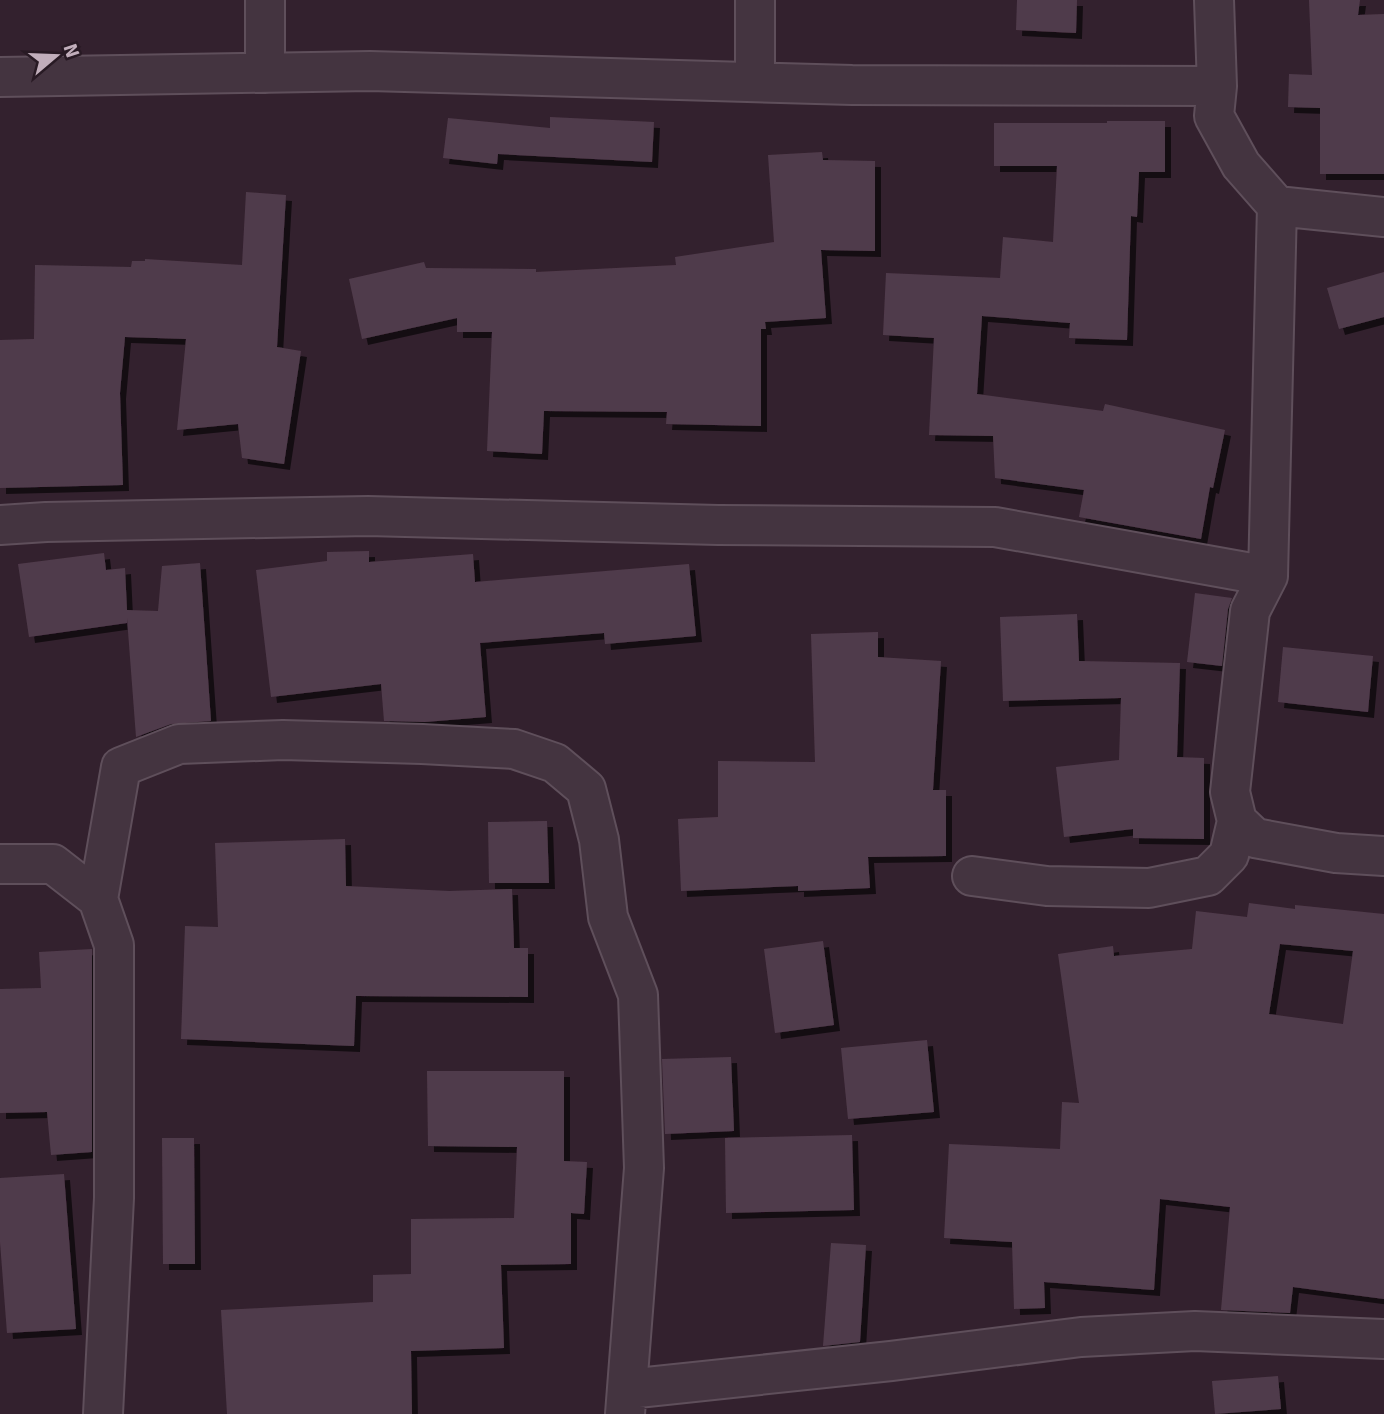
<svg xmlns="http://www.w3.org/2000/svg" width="1384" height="1414" font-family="Signika,sans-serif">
	<defs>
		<filter id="shadow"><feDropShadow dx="6" dy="6" stdDeviation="0" flood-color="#0009"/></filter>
	</defs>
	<rect width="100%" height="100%" fill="#33212e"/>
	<path fill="#503b4b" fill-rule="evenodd" filter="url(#shadow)" d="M 1017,0 L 1077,0 L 1076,33 L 1016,30 Z
		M 1309,0 L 1360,0 L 1358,15 L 1384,14 L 1384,174 L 1320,174 L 1320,108 L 1288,107 L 1289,74 L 1312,75 Z
		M 550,117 L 654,122 L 652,162 L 498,154 L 497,164 L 443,158 L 448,118 L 550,128 Z
		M 1107,121 L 1165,121 L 1165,172 L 1139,172 L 1137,217 L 1131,216 L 1127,340 L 1069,338 L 1070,323 L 982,316 L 977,394 L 1103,411 L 1105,404 L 1225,430 L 1213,488 L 1210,487 L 1201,539 L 1079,517 L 1084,490 L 995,478 L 993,436 L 929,435 L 934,338 L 883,335 L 886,273 L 1000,278 L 1003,237 L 1053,242 L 1057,166 L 994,166 L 994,123 L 1107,123 Z
		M 822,152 L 823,160 L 875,161 L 875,251 L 821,250 L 826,318 L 765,322 L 766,329 L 761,329 L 761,426 L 666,424 L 667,412 L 544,411 L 542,454 L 487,451 L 492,332 L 457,332 L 457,318 L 362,339 L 349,279 L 424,262 L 426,268 L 536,269 L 536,272 L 676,265 L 675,257 L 774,242 L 768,155 Z
		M 246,192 L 286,195 L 277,347 L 301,351 L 284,464 L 242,458 L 238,424 L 177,430 L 186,339 L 125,337 L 120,393 L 123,485 L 0,488 L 0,340 L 34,339 L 35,265 L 131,267 L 132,261 L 145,261 L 145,259 L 242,265 Z
		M 1384,272 L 1384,317 L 1339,329 L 1327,288 Z
		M 369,551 L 369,562 L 473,554 L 475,582 L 689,564 L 696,636 L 605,644 L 604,633 L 480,643 L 486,717 L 425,722 L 384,721 L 381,684 L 271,697 L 256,570 L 327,561 L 327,552 Z
		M 104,553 L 106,570 L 125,568 L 127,610 L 158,611 L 162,566 L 200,563 L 211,721 L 171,724 L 136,737 L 127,618 L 127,623 L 29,637 L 18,564 Z
		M 1195,593 L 1232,598 L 1228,609 L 1222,666 L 1187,662 Z
		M 1077,614 L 1079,661 L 1180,663 L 1177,757 L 1204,758 L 1204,839 L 1133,838 L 1133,829 L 1064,837 L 1056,767 L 1119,760 L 1121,698 L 1003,701 L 1000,617 Z
		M 878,632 L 878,657 L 941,661 L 933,790 L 946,790 L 946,856 L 868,857 L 870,888 L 798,891 L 798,886 L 681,891 L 678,819 L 718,817 L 718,761 L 815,762 L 811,634 Z
		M 1283,647 L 1373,656 L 1368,712 L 1278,702 Z
		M 547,821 L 549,883 L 489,883 L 488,822 Z
		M 345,839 L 346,886 L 449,891 L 512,889 L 514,948 L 528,948 L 528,997 L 356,996 L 354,1046 L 181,1039 L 185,926 L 218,927 L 215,843 Z
		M 1249,903 L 1295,909 L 1295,905 L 1384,914 L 1384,1299 L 1293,1287 L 1290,1313 L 1221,1310 L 1230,1207 L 1160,1199 L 1154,1290 L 1044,1282 L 1045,1308 L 1014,1309 L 1012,1242 L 944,1238 L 949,1144 L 1060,1149 L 1062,1102 L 1079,1103 L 1058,954 L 1113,946 L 1114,956 L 1192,949 L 1196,911 L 1247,917 ZM 1280,944 L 1353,951 L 1343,1024 L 1269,1014 Z
		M 823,941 L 834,1025 L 775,1033 L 764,949 Z
		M 92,949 L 92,1152 L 51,1155 L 47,1112 L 0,1113 L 0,989 L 41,988 L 39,952 Z
		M 927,1040 L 934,1112 L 848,1119 L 841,1048 Z
		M 731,1057 L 734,1131 L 665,1134 L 662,1059 Z
		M 427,1071 L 564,1071 L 564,1161 L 587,1162 L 584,1214 L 571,1213 L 571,1264 L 501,1265 L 504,1348 L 411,1351 L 412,1414 L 227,1414 L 221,1310 L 373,1302 L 373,1275 L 411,1274 L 411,1219 L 514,1218 L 517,1147 L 428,1146 Z
		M 852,1135 L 854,1210 L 726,1213 L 725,1138 Z
		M 162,1138 L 194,1138 L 195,1264 L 163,1264 Z
		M 64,1174 L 76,1329 L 7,1333 L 0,1242 L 0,1178 Z
		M 831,1243 L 866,1245 L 860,1342 L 823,1346 Z
		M 1278,1376 L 1281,1409 L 1215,1414 L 1212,1381 Z"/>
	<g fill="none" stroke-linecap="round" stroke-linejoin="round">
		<g stroke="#5f4f5b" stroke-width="42">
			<path id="street" d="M 265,0 L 265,73
				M 1214,0 L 1217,86 L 1214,116 L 1241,165 L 1277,206 L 1384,217
				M 0,77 L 370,71 L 852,85 L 1217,86
				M 755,82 L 755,0
				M 1277,206 L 1268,576 L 1250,611 L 1230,792 L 1237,821 L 1255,838 L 1336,853 L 1384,856
				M 0,525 L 46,522 L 368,516 L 718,525 L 995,527 L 1268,576
				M 0,864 L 53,864 L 98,899 L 114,945 L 114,1198 L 103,1414
				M 972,876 L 1047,886 L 1149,888 L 1208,876 L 1229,855 L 1237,821
				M 98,899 L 121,767 L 179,744 L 283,740 L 422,744 L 514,749 L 555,763 L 586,789 L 599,840 L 608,917 L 638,995 L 644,1168 L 625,1414
				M 628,1389 L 891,1361 L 1081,1337 L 1195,1331 L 1384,1339"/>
		</g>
		<use href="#street" stroke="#443440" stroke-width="38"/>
	</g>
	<g transform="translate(56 56) rotate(71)" stroke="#281a24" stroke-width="5" paint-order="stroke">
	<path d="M0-5L12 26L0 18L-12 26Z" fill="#c1aebb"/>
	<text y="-10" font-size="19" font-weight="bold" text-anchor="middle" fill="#c1aebb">N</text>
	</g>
</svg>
